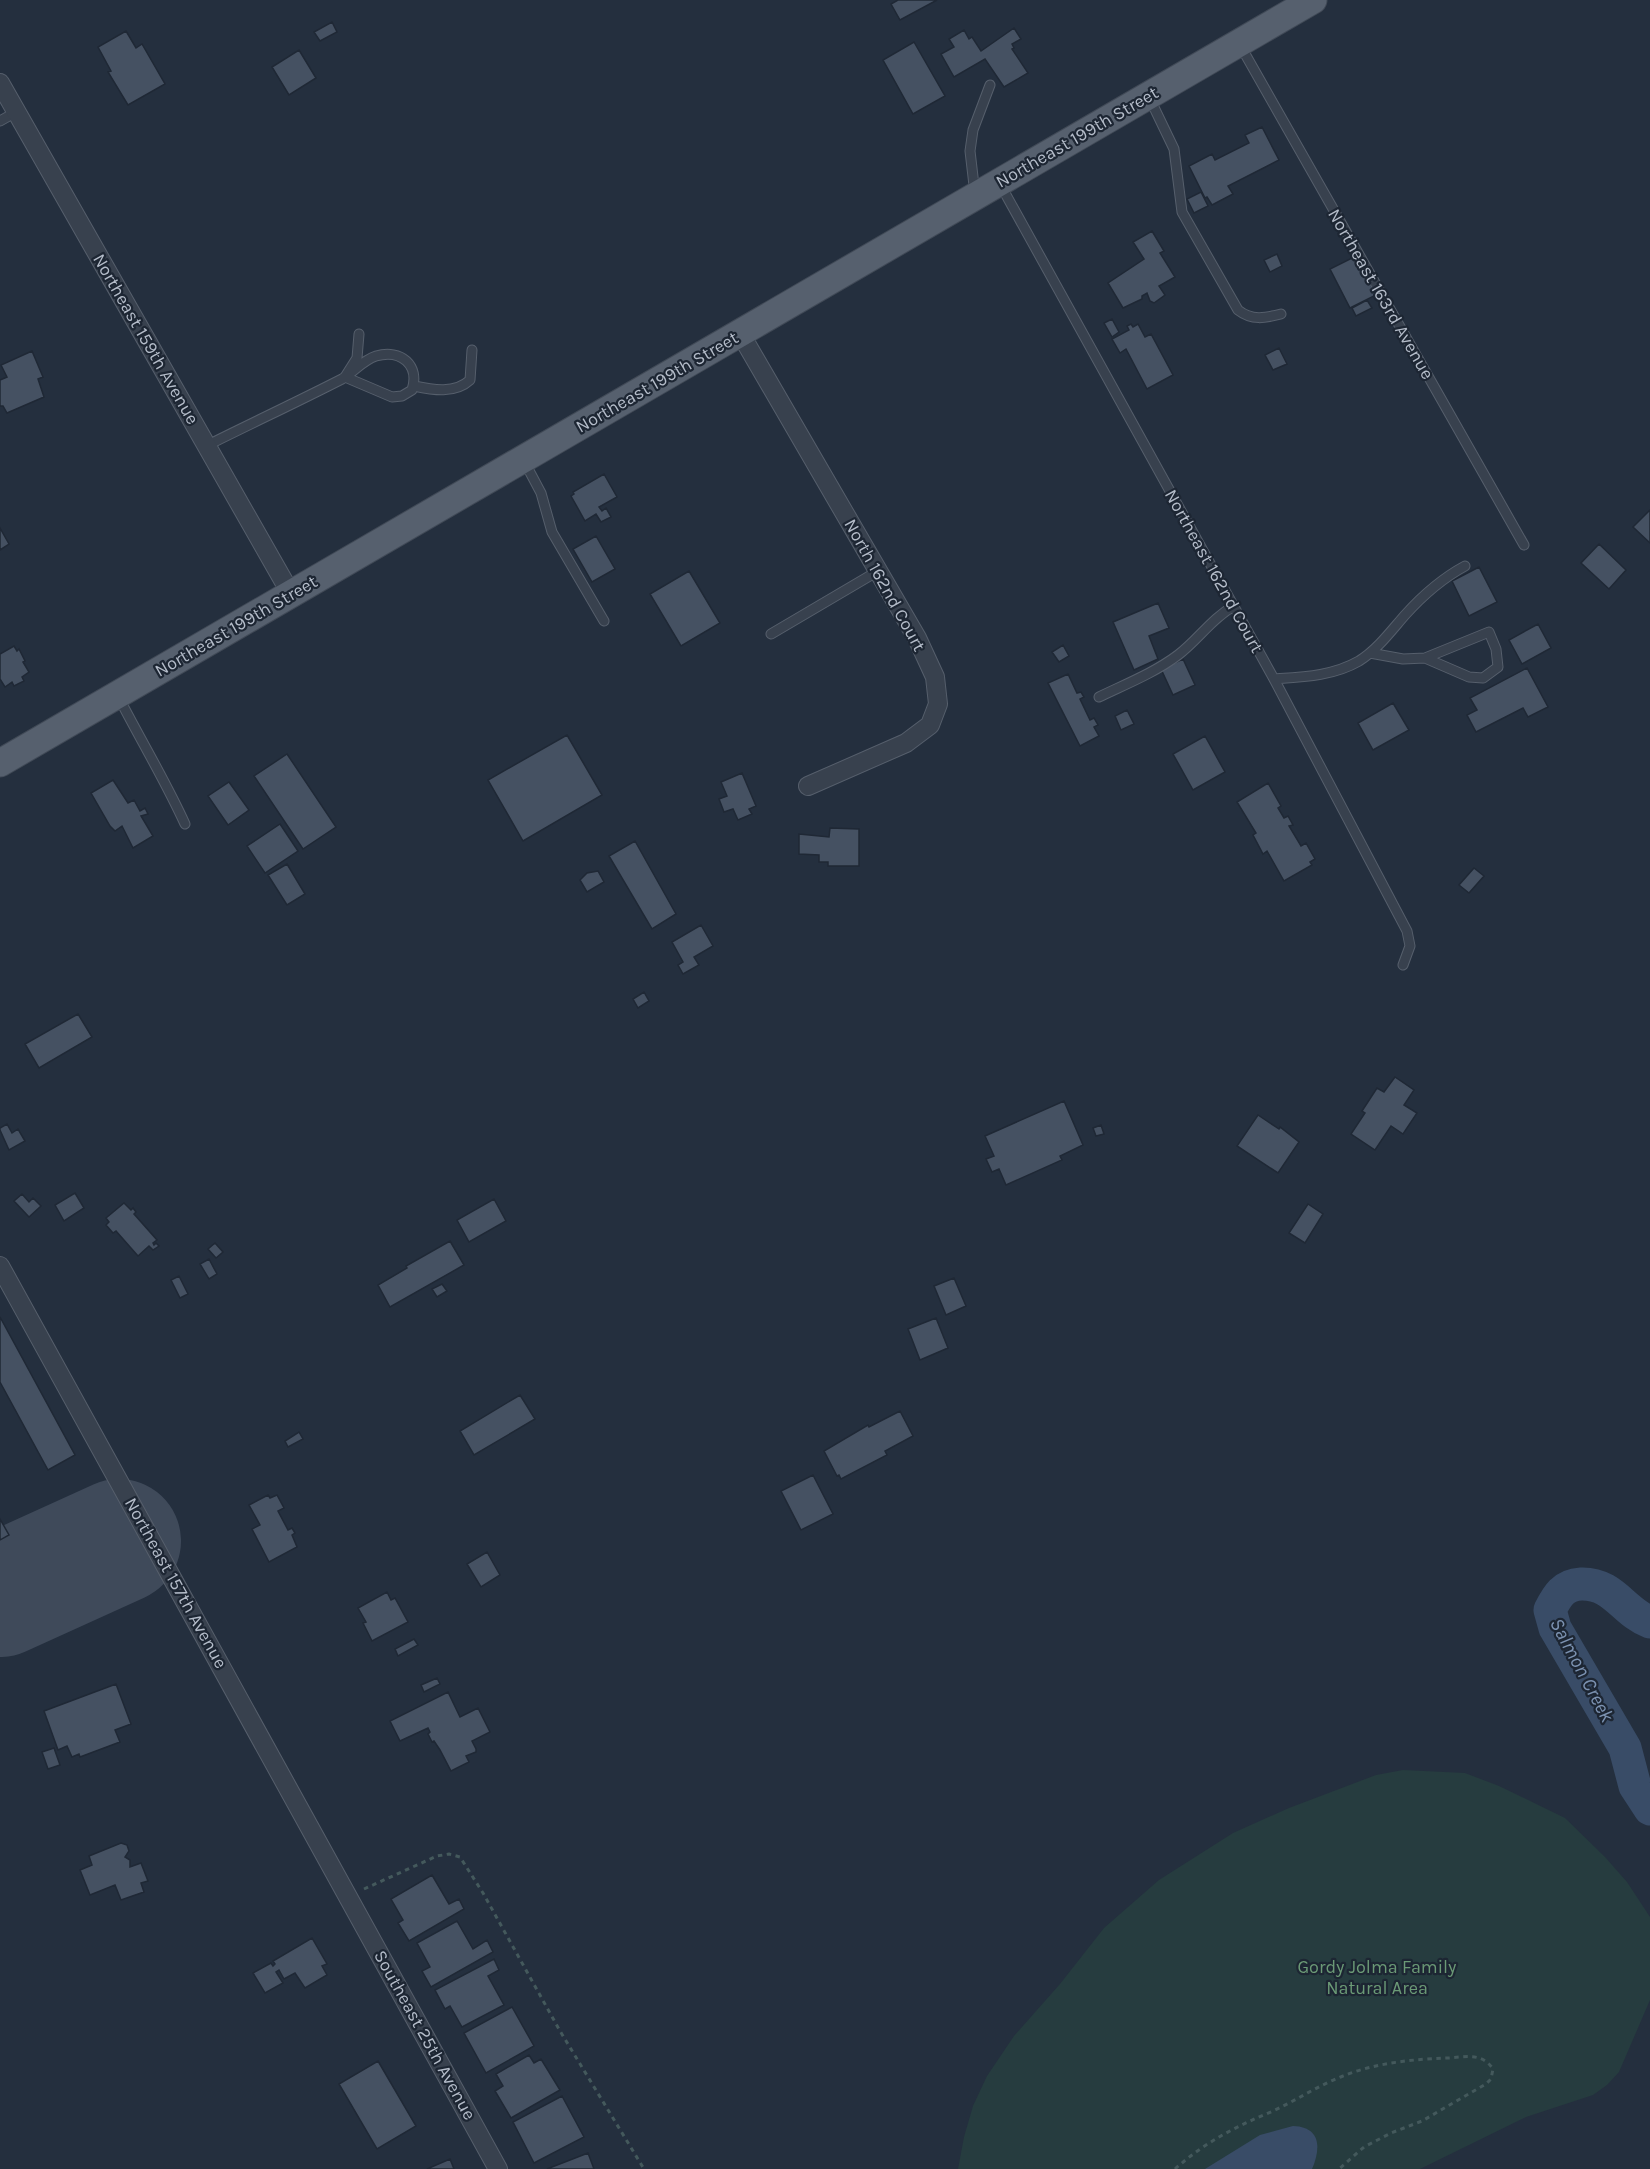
<svg xmlns="http://www.w3.org/2000/svg" width="1650" height="2169" font-family="Karla,sans-serif">
	<rect width="100%" height="100%" fill="#242f3e"/>
	<path fill="#263c3f" d="M 1403,1770 L 1465,1773 L 1499,1786 L 1565,1818 L 1605,1857 L 1627,1882 L 1650,1917 L 1650,2000 L 1619,2072 L 1607,2085 L 1593,2095 L 1526,2117 L 1420,2169 L 958,2169 L 964,2137 L 973,2106 L 987,2076 L 1014,2036 L 1060,1984 L 1104,1928 L 1159,1880 L 1233,1833 L 1289,1808 L 1376,1775 Z"/>
	<path fill="#394c67" d="M 1293,2126 C 1321,2127 1321,2148 1312,2169 L 1205,2169 L 1260,2135 Z"/>
	<g fill="none" stroke-linecap="round" stroke-linejoin="round">
		<path stroke="#394c67" stroke-width="33" d="M 1650,1622 C 1623,1612 1614,1583 1581,1584 C 1563,1585 1557,1596 1550,1610 L 1555,1628 L 1625,1748 L 1635,1786 L 1650,1809"/>
		<path stroke="#3f4a5a" stroke-width="124" d="M 0,1595 L 119,1541"/>
	</g>
	<path fill="#455162" stroke="#1f2835" stroke-width="1.5" d="M 898,0 L 937,0 L 900,20 L 891,4 Z
		M 332,22 L 337,32 L 320,41 L 314,32 Z
		M 1014,28 L 1021,39 L 1012,44 L 1014,48 L 1012,49 L 1028,73 L 1004,87 L 985,59 L 954,77 L 941,54 L 954,47 L 949,39 L 964,30 L 969,39 L 972,37 L 981,51 Z
		M 126,31 L 136,48 L 142,44 L 165,84 L 128,105 L 108,72 L 111,71 L 98,47 Z
		M 914,42 L 945,96 L 913,114 L 883,60 Z
		M 299,50 L 316,78 L 289,95 L 272,67 Z
		M 1262,127 L 1279,160 L 1228,186 L 1233,194 L 1212,205 L 1207,197 L 1205,198 L 1189,166 L 1212,154 L 1215,160 L 1249,143 L 1245,135 Z
		M 1201,192 L 1208,206 L 1194,213 L 1187,199 Z
		M 1152,231 L 1164,251 L 1160,253 L 1175,277 L 1159,286 L 1165,295 L 1154,303 L 1150,301 L 1147,293 L 1142,296 L 1142,299 L 1123,308 L 1108,283 L 1144,259 L 1133,242 Z
		M 1277,254 L 1282,266 L 1270,272 L 1264,260 Z
		M 1356,256 L 1376,295 L 1350,308 L 1330,269 Z
		M 1367,300 L 1372,308 L 1356,316 L 1352,308 Z
		M 1112,319 L 1119,332 L 1112,337 L 1104,323 Z
		M 1131,324 L 1133,327 L 1138,324 L 1145,337 L 1151,334 L 1173,375 L 1147,389 L 1126,349 L 1120,353 L 1112,339 L 1129,330 L 1127,326 Z
		M 1279,348 L 1287,364 L 1273,370 L 1265,355 Z
		M 32,351 L 43,377 L 38,379 L 44,397 L 7,413 L 3,406 L 0,406 L 0,380 L 7,377 L 1,365 Z
		M 604,474 L 617,497 L 599,507 L 602,511 L 606,508 L 611,517 L 601,522 L 596,514 L 585,521 L 571,496 L 574,494 L 573,492 Z
		M 1650,510 L 1650,543 L 1633,527 Z
		M 0,528 L 9,544 L 0,550 Z
		M 596,536 L 615,569 L 592,582 L 573,549 Z
		M 1599,544 L 1626,570 L 1609,589 L 1581,563 Z
		M 1479,567 L 1497,602 L 1469,616 L 1452,581 Z
		M 689,571 L 720,623 L 681,646 L 650,594 Z
		M 1158,603 L 1169,628 L 1149,636 L 1158,659 L 1134,670 L 1113,622 Z
		M 1538,624 L 1551,648 L 1522,664 L 1509,640 Z
		M 1063,645 L 1069,656 L 1059,662 L 1052,652 Z
		M 14,646 L 17,651 L 19,649 L 25,661 L 23,662 L 29,672 L 22,677 L 24,681 L 14,686 L 12,682 L 5,687 L 0,679 L 0,654 Z
		M 1183,659 L 1195,685 L 1173,695 L 1161,669 Z
		M 1527,668 L 1548,707 L 1528,717 L 1523,708 L 1476,732 L 1467,715 L 1477,710 L 1470,698 Z
		M 1068,674 L 1077,693 L 1081,692 L 1084,697 L 1080,699 L 1090,720 L 1094,718 L 1098,725 L 1094,727 L 1099,736 L 1080,746 L 1048,683 Z
		M 1393,703 L 1409,730 L 1373,750 L 1358,723 Z
		M 1127,710 L 1134,724 L 1121,730 L 1115,716 Z
		M 567,735 L 602,795 L 523,841 L 488,780 Z
		M 1205,736 L 1225,772 L 1193,790 L 1173,754 Z
		M 287,754 L 336,827 L 303,849 L 254,776 Z
		M 742,773 L 756,806 L 749,809 L 752,814 L 738,820 L 733,809 L 724,812 L 719,799 L 727,796 L 721,782 Z
		M 113,780 L 128,803 L 134,800 L 140,811 L 145,808 L 148,814 L 141,816 L 153,836 L 133,848 L 122,826 L 115,831 L 110,826 L 91,793 Z
		M 229,782 L 249,810 L 228,825 L 208,796 Z
		M 1268,783 L 1281,806 L 1278,808 L 1284,818 L 1288,816 L 1293,825 L 1289,826 L 1301,846 L 1306,843 L 1315,859 L 1310,862 L 1312,865 L 1284,881 L 1267,851 L 1263,854 L 1253,835 L 1256,833 L 1237,802 Z
		M 280,824 L 298,851 L 265,873 L 247,846 Z
		M 830,828 L 859,829 L 859,866 L 828,866 L 828,862 L 819,862 L 819,855 L 799,854 L 799,834 L 829,837 Z
		M 635,841 L 676,914 L 652,929 L 609,856 Z
		M 287,864 L 305,894 L 287,905 L 268,875 Z
		M 1474,868 L 1484,876 L 1469,893 L 1459,885 Z
		M 598,871 L 604,882 L 587,892 L 580,880 L 587,873 Z
		M 701,925 L 713,946 L 694,957 L 699,965 L 683,974 L 678,965 L 683,962 L 672,942 Z
		M 644,992 L 649,1001 L 638,1008 L 633,999 Z
		M 78,1014 L 92,1037 L 39,1068 L 25,1044 Z
		M 1395,1077 L 1414,1090 L 1404,1105 L 1417,1113 L 1403,1134 L 1391,1126 L 1375,1150 L 1351,1134 L 1365,1113 L 1362,1111 L 1377,1088 L 1384,1092 Z
		M 1064,1101 L 1083,1145 L 1060,1156 L 1062,1160 L 1006,1185 L 999,1169 L 992,1172 L 986,1159 L 994,1156 L 985,1136 Z
		M 1258,1115 L 1279,1129 L 1280,1127 L 1299,1142 L 1278,1173 L 1237,1146 Z
		M 7,1124 L 12,1133 L 18,1129 L 25,1141 L 9,1150 L 0,1130 L 0,1128 Z
		M 1101,1125 L 1104,1134 L 1096,1136 L 1093,1128 Z
		M 75,1193 L 84,1208 L 64,1221 L 55,1205 Z
		M 22,1194 L 29,1202 L 33,1198 L 41,1206 L 29,1217 L 14,1201 Z
		M 494,1199 L 506,1221 L 469,1242 L 457,1220 Z
		M 124,1203 L 131,1210 L 133,1208 L 136,1212 L 134,1214 L 157,1240 L 153,1243 L 154,1245 L 156,1243 L 159,1246 L 153,1250 L 149,1246 L 138,1256 L 116,1231 L 113,1233 L 106,1225 L 109,1222 L 106,1218 Z
		M 1308,1204 L 1323,1214 L 1305,1243 L 1289,1233 Z
		M 450,1241 L 464,1265 L 390,1307 L 378,1285 L 407,1268 L 406,1266 Z
		M 215,1243 L 223,1252 L 216,1258 L 208,1249 Z
		M 209,1259 L 217,1274 L 209,1279 L 200,1264 Z
		M 179,1276 L 188,1294 L 180,1298 L 171,1280 Z
		M 954,1278 L 966,1306 L 946,1315 L 934,1286 Z
		M 442,1284 L 447,1291 L 437,1297 L 432,1289 Z
		M 0,1317 L 75,1455 L 48,1470 L 0,1382 Z
		M 936,1318 L 948,1348 L 920,1360 L 908,1329 Z
		M 520,1395 L 535,1419 L 474,1455 L 460,1431 Z
		M 900,1411 L 913,1436 L 885,1451 L 887,1455 L 841,1479 L 839,1475 L 837,1476 L 824,1451 L 868,1425 L 869,1427 Z
		M 299,1432 L 303,1439 L 288,1447 L 285,1441 Z
		M 813,1475 L 833,1514 L 801,1530 L 781,1491 Z
		M 268,1495 L 270,1498 L 277,1495 L 284,1508 L 278,1511 L 288,1530 L 292,1528 L 295,1533 L 292,1535 L 297,1547 L 269,1562 L 252,1529 L 260,1525 L 249,1505 Z
		M 0,1519 L 9,1535 L 0,1540 Z
		M 487,1552 L 500,1575 L 481,1587 L 467,1564 Z
		M 387,1592 L 391,1600 L 395,1598 L 408,1622 L 372,1641 L 363,1623 L 366,1622 L 358,1608 Z
		M 414,1639 L 418,1645 L 398,1656 L 395,1649 Z
		M 437,1678 L 440,1684 L 424,1692 L 421,1685 Z
		M 116,1684 L 131,1724 L 115,1730 L 120,1742 L 80,1757 L 79,1754 L 72,1757 L 67,1746 L 58,1750 L 44,1711 Z
		M 448,1692 L 460,1717 L 478,1708 L 490,1732 L 472,1741 L 476,1749 L 476,1752 L 466,1756 L 469,1762 L 451,1771 L 440,1750 L 434,1741 L 432,1742 L 428,1734 L 430,1732 L 428,1728 L 400,1741 L 390,1721 Z
		M 54,1748 L 60,1765 L 48,1769 L 42,1752 Z
		M 121,1843 L 127,1845 L 129,1851 L 125,1857 L 130,1860 L 130,1867 L 141,1863 L 148,1881 L 141,1883 L 144,1892 L 121,1900 L 115,1885 L 90,1895 L 80,1870 L 92,1865 L 89,1856 Z
		M 432,1875 L 449,1904 L 459,1899 L 464,1909 L 409,1941 L 398,1923 L 403,1920 L 391,1899 Z
		M 457,1921 L 473,1949 L 487,1940 L 493,1952 L 431,1987 L 422,1971 L 430,1967 L 417,1943 Z
		M 312,1938 L 327,1964 L 322,1966 L 327,1975 L 305,1988 L 295,1973 L 284,1979 L 279,1970 L 276,1972 L 283,1983 L 265,1993 L 253,1973 L 271,1963 L 273,1966 L 275,1964 L 273,1961 Z
		M 494,1959 L 499,1970 L 488,1976 L 504,2005 L 462,2027 L 450,2006 L 445,2009 L 435,1990 Z
		M 512,2007 L 534,2046 L 486,2073 L 464,2033 Z
		M 529,2055 L 534,2063 L 541,2059 L 560,2090 L 511,2118 L 495,2091 L 503,2086 L 496,2074 Z
		M 378,2061 L 416,2126 L 377,2149 L 339,2084 Z
		M 562,2096 L 584,2137 L 534,2163 L 513,2122 Z
		M 588,2153 L 594,2169 L 547,2169 Z
		M 450,2159 L 454,2169 L 427,2169 Z"/>
	<g fill="none" stroke-linecap="round" stroke-linejoin="round">
		<g stroke="#565f6c" stroke-width="11">
			<path id="lane" d="M 1240,45 L 1524,545
				M 1149,97 L 1174,149 L 1182,212 L 1238,310 C 1252,321 1265,318 1281,314
				M 0,121 L 16,112
				M 1000,184 L 1274,679 L 1407,931 L 1410,946 L 1403,965
				M 975,194 L 970,151 L 973,130 L 990,85
				M 414,386 C 433,390 455,394 470,380 L 472,350
				M 206,446 C 252,423 297,402 342,379 C 354,372 363,360 376,356 C 401,349 420,365 412,390 L 402,396 L 392,397 L 345,377 L 357,358 L 359,334
				M 524,461 L 541,493 L 552,532 L 604,621
				M 771,634 L 878,571
				M 1370,653 L 1403,659 L 1425,658 L 1489,632 L 1496,649 L 1498,667 L 1483,678 L 1469,677 L 1425,658
				M 1274,679 C 1303,677 1333,676 1359,661 C 1377,650 1391,631 1405,615 C 1423,595 1441,579 1465,566
				M 118,696 C 140,739 165,780 185,824
				M 1099,697 C 1126,684 1154,673 1178,655 C 1198,640 1212,618 1234,606"/>
		</g>
		<g stroke="#565f6c" stroke-width="20">
			<path id="street" d="M 0,83 L 291,594
				M 740,333 L 917,638 L 935,677 L 938,704 L 930,725 L 906,743 L 808,786
				M 0,1266 L 498,2169"/>
		</g>
		<g stroke="#414a57" stroke-width="29">
			<path id="primary" d="M 0,763 L 1313,0"/>
		</g>
		<path stroke="#44595c" stroke-width="3" stroke-dasharray="4.5 4.5" stroke-linecap="butt" d="M 364,1889 L 437,1856 L 449,1854 L 460,1857 L 483,1893 L 560,2031 L 644,2169
			M 1175,2169 C 1205,2142 1237,2126 1273,2111 C 1297,2100 1319,2085 1343,2076 C 1375,2063 1414,2059 1448,2058 C 1465,2057 1482,2052 1493,2069 L 1491,2079 L 1486,2084 L 1422,2121 L 1391,2133 L 1364,2147 L 1339,2169"/>
		<use href="#lane" stroke="#38414e" stroke-width="9"/>
		<use href="#street" stroke="#38414e" stroke-width="18"/>
		<use href="#primary" stroke="#56606e" stroke-width="27"/>
	</g>
	<g text-anchor="middle" dominant-baseline="central" stroke-width="4.5" stroke-linejoin="round" paint-order="stroke">
		<g font-size="18" fill="#b4bcc9" stroke="#1d2633">
			<text transform="translate(1077 137) rotate(-30)">Northeast 199th Street</text>
			<text transform="translate(1381 294) rotate(60)">Northeast 163rd Avenue</text>
			<text transform="translate(146 339) rotate(60)">Northeast 159th Avenue</text>
			<text transform="translate(657 382) rotate(-30)">Northeast 199th Street</text>
			<text transform="translate(1214 571) rotate(61)">Northeast 162nd Court</text>
			<text transform="translate(885 585) rotate(61)">North 162nd Court</text>
			<text transform="translate(236 626) rotate(-30)">Northeast 199th Street</text>
			<text transform="translate(176 1583) rotate(61)">Northeast 157th Avenue</text>
			<text transform="translate(425 2035) rotate(61)">Southeast 25th Avenue</text>
		</g>
		<g font-size="18" fill="#6b9a76" stroke="#1d2633">
			<text x="1377" y="1967">Gordy Jolma Family<tspan x="1377" dy="21">Natural Area</tspan></text>
		</g>
		<g font-size="20" font-style="italic" fill="#7c92b1" stroke="#1d2633">
			<text transform="translate(1582 1670) rotate(62)">Salmon Creek</text>
		</g>
	</g>
</svg>
